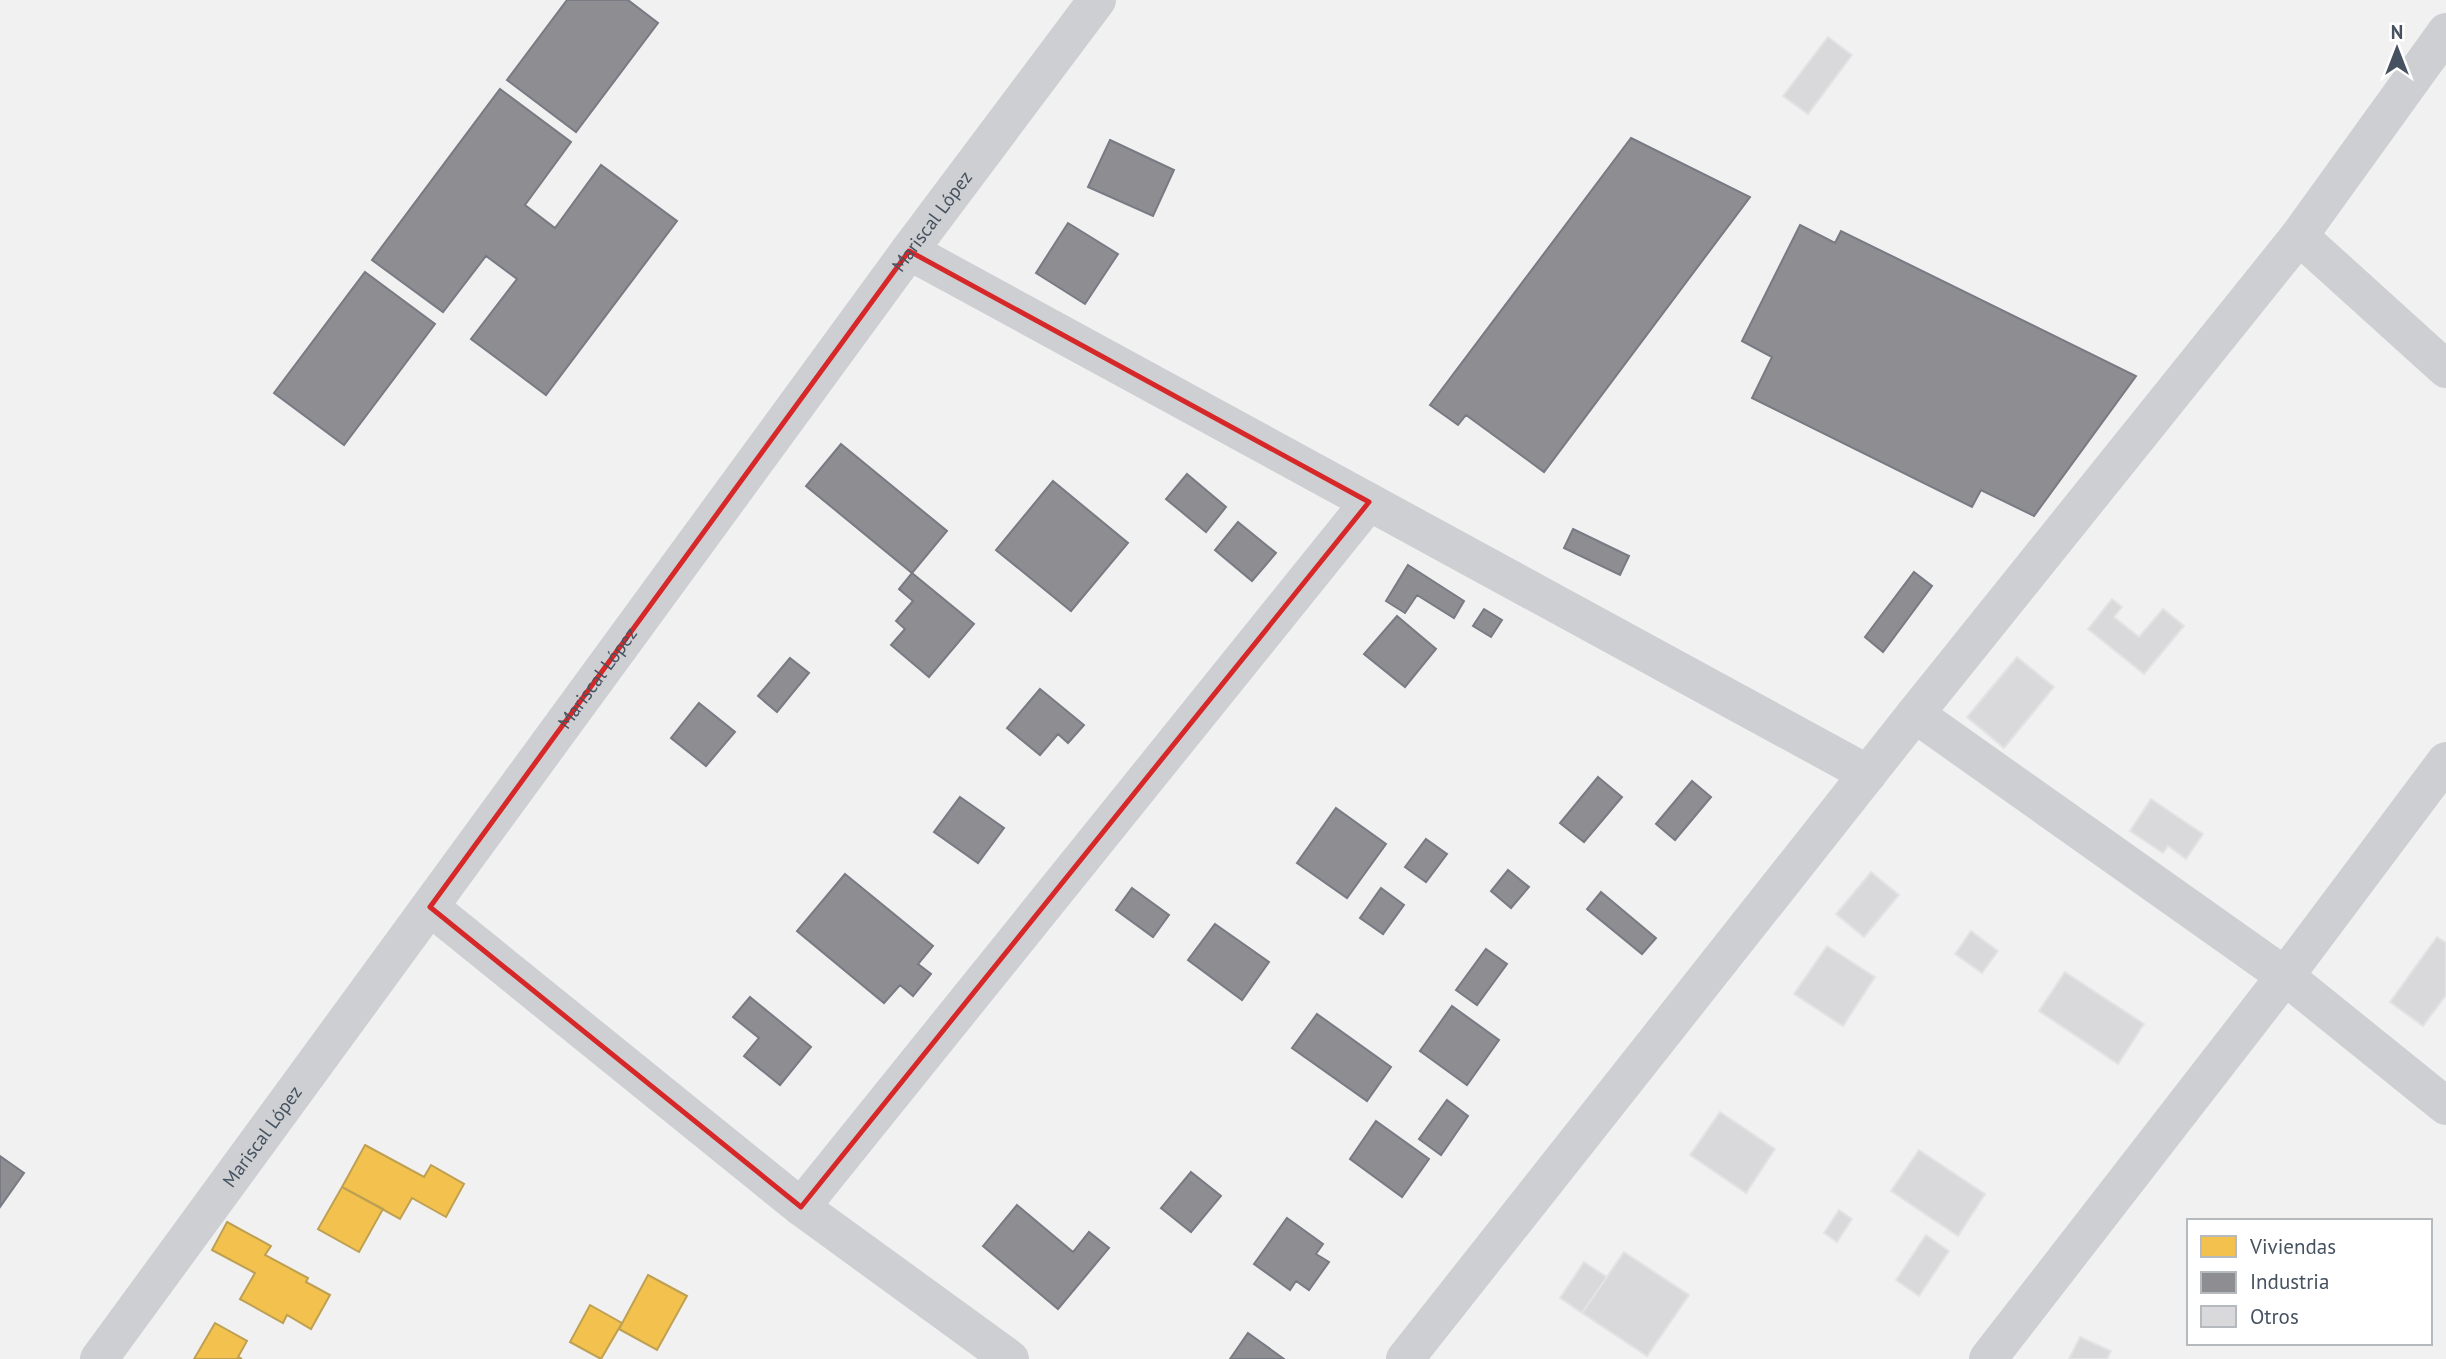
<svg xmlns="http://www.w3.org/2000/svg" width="2446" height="1359" font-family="'PT Sans',sans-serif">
	<rect width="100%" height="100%" fill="#f2f1f1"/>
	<path fill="#f2c14e" stroke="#bea053" stroke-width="2" d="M 365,1145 L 424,1177 L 431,1165 L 464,1184 L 446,1217 L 412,1198 L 400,1219 L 342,1187 Z
		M 342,1187 L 383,1209 L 359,1252 L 318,1229 Z
		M 227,1222 L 271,1246 L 265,1255 L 308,1278 L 306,1282 L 330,1295 L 311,1329 L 287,1315 L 283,1323 L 240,1299 L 255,1273 L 212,1250 Z
		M 648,1275 L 687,1296 L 657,1350 L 619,1329 Z
		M 590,1305 L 622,1323 L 601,1359 L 570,1342 Z
		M 215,1323 L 247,1341 L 238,1357 L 242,1359 L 194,1359 Z"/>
	<path fill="#8d8d92" stroke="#787b83" stroke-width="2" d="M 567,0 L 628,0 L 658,23 L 576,132 L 507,80 Z
		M 500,89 L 571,142 L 525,205 L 555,228 L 601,165 L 677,221 L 546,395 L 471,339 L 517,279 L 486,256 L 443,312 L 372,260 Z
		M 1631,138 L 1750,197 L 1544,472 L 1466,415 L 1458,425 L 1430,405 Z
		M 1110,140 L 1174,170 L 1153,216 L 1088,187 Z
		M 1068,223 L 1118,254 L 1085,304 L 1036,273 Z
		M 1800,225 L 1835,243 L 1841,231 L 2136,376 L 2034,516 L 1981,490 L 1972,507 L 1752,398 L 1772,357 L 1742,341 Z
		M 365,272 L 435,324 L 344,445 L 274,393 Z
		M 841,444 L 947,531 L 912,573 L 806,486 Z
		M 1187,474 L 1226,507 L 1206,532 L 1166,499 Z
		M 1053,481 L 1128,543 L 1071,611 L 996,550 Z
		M 1238,522 L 1276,553 L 1252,581 L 1215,550 Z
		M 1573,529 L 1629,556 L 1620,575 L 1564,548 Z
		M 1408,565 L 1464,601 L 1454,618 L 1417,595 L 1405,613 L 1386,601 Z
		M 1914,572 L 1932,586 L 1883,652 L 1865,637 Z
		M 912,573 L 974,624 L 929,677 L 891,645 L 905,629 L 896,621 L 913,601 L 899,589 Z
		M 1484,609 L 1502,620 L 1491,637 L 1473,626 Z
		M 1397,616 L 1436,649 L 1405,687 L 1364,654 Z
		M 790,658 L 809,673 L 777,712 L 758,696 Z
		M 1040,689 L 1084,725 L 1068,743 L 1058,734 L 1040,755 L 1007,728 Z
		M 699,703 L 735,732 L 706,766 L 671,738 Z
		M 1598,777 L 1622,797 L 1584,842 L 1560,823 Z
		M 1692,781 L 1711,797 L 1675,840 L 1656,824 Z
		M 960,797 L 1004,828 L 978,863 L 934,832 Z
		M 1336,808 L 1386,844 L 1347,898 L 1297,863 Z
		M 1426,839 L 1447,854 L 1426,882 L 1405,867 Z
		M 1508,870 L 1529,887 L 1511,908 L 1491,891 Z
		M 845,874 L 933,946 L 918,964 L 931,974 L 913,996 L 900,985 L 884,1003 L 797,931 Z
		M 1132,888 L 1169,915 L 1153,937 L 1116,910 Z
		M 1381,888 L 1404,905 L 1383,934 L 1360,918 Z
		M 1601,892 L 1656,938 L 1642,954 L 1587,909 Z
		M 1215,924 L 1269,962 L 1242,1000 L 1188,960 Z
		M 1486,949 L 1507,964 L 1477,1005 L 1456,990 Z
		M 750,997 L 811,1047 L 780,1085 L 744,1056 L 759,1038 L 733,1017 Z
		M 1452,1006 L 1499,1040 L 1467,1085 L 1420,1051 Z
		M 1317,1014 L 1391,1067 L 1367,1101 L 1292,1048 Z
		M 1447,1100 L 1468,1116 L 1441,1155 L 1419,1139 Z
		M 1376,1121 L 1429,1159 L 1402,1197 L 1350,1159 Z
		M 0,1156 L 24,1173 L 0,1207 Z
		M 1191,1172 L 1221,1196 L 1191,1232 L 1161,1208 Z
		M 1017,1205 L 1073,1252 L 1089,1232 L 1109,1248 L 1058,1309 L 983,1246 Z
		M 1287,1218 L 1323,1244 L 1316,1254 L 1329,1262 L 1309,1290 L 1296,1281 L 1290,1290 L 1254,1264 Z
		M 1248,1333 L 1284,1359 L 1230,1359 Z"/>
	<path fill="#d9d9db" stroke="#e3e3e4" stroke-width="2" d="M 1828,37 L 1852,55 L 1808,114 L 1783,96 Z
		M 2112,599 L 2122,607 L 2114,617 L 2139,637 L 2163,609 L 2184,626 L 2144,674 L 2088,629 Z
		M 2017,657 L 2054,687 L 2004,748 L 1967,717 Z
		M 2151,799 L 2203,834 L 2186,859 L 2168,846 L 2163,853 L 2130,831 Z
		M 1871,872 L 1899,895 L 1864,937 L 1836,914 Z
		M 1971,931 L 1998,951 L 1982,973 L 1955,954 Z
		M 2437,937 L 2446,943 L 2446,995 L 2423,1026 L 2390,1002 Z
		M 1827,946 L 1875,977 L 1843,1026 L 1794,994 Z
		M 2065,972 L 2144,1024 L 2118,1064 L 2039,1011 Z
		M 1720,1112 L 1775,1149 L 1746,1193 L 1690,1155 Z
		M 1919,1150 L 1985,1194 L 1958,1236 L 1891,1191 Z
		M 1839,1210 L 1852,1219 L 1837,1242 L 1824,1233 Z
		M 1926,1235 L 1949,1251 L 1919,1296 L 1896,1280 Z
		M 1624,1252 L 1689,1295 L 1647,1356 L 1582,1313 Z
		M 1584,1262 L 1607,1277 L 1582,1313 L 1560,1298 Z
		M 2080,1337 L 2111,1351 L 2107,1359 L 2069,1359 Z"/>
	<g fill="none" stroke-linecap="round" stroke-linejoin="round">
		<g stroke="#cdcfd2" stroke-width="38">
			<path d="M 2299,236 L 2446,369"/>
			<path d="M 909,251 L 1868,774"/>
			<path d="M 1915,714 L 2285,976 L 2446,1106"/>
			<path d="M 430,907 L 801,1207 L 1010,1359"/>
			<path d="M 801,1207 L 1369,502"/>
			<path id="s1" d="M 99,1359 L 909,251 L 1097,0"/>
			<path d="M 1405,1359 L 1915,714 L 2299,236 L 2446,32"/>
			<path d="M 1988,1359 L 2285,976 L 2446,761"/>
		</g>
	</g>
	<path fill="none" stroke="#d62828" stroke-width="5" stroke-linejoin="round" d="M 909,251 L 1369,502 L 801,1207 L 430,907 Z"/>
	<g text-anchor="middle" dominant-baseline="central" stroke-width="7" stroke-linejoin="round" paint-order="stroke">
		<g font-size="19" fill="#465260" stroke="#fff">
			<text stroke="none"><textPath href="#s1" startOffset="1410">Mariscal López</textPath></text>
			<text stroke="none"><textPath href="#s1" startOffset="844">Mariscal López</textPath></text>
			<text stroke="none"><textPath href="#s1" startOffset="276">Mariscal López</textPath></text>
		</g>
	</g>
	<rect x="2187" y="1219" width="245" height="126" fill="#ffffff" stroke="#b5babf" stroke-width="2"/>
	<rect x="2201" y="1236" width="35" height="21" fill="#f2c14e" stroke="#b5babf" stroke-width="2"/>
	<text x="2250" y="1254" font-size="21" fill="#465260">Viviendas</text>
	<rect x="2201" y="1272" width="35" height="21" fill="#8d8d92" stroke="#b5babf" stroke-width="2"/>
	<text x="2250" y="1289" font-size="21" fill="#465260">Industria</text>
	<rect x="2201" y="1306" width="35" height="21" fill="#d9d9db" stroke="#b5babf" stroke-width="2"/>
	<text x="2250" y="1324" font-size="21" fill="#465260">Otros</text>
	<g transform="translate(2397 49)" stroke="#ffffff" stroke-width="5" paint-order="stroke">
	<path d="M0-5L12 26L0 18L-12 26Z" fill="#465260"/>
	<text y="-10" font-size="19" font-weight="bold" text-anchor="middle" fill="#465260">N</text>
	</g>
</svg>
